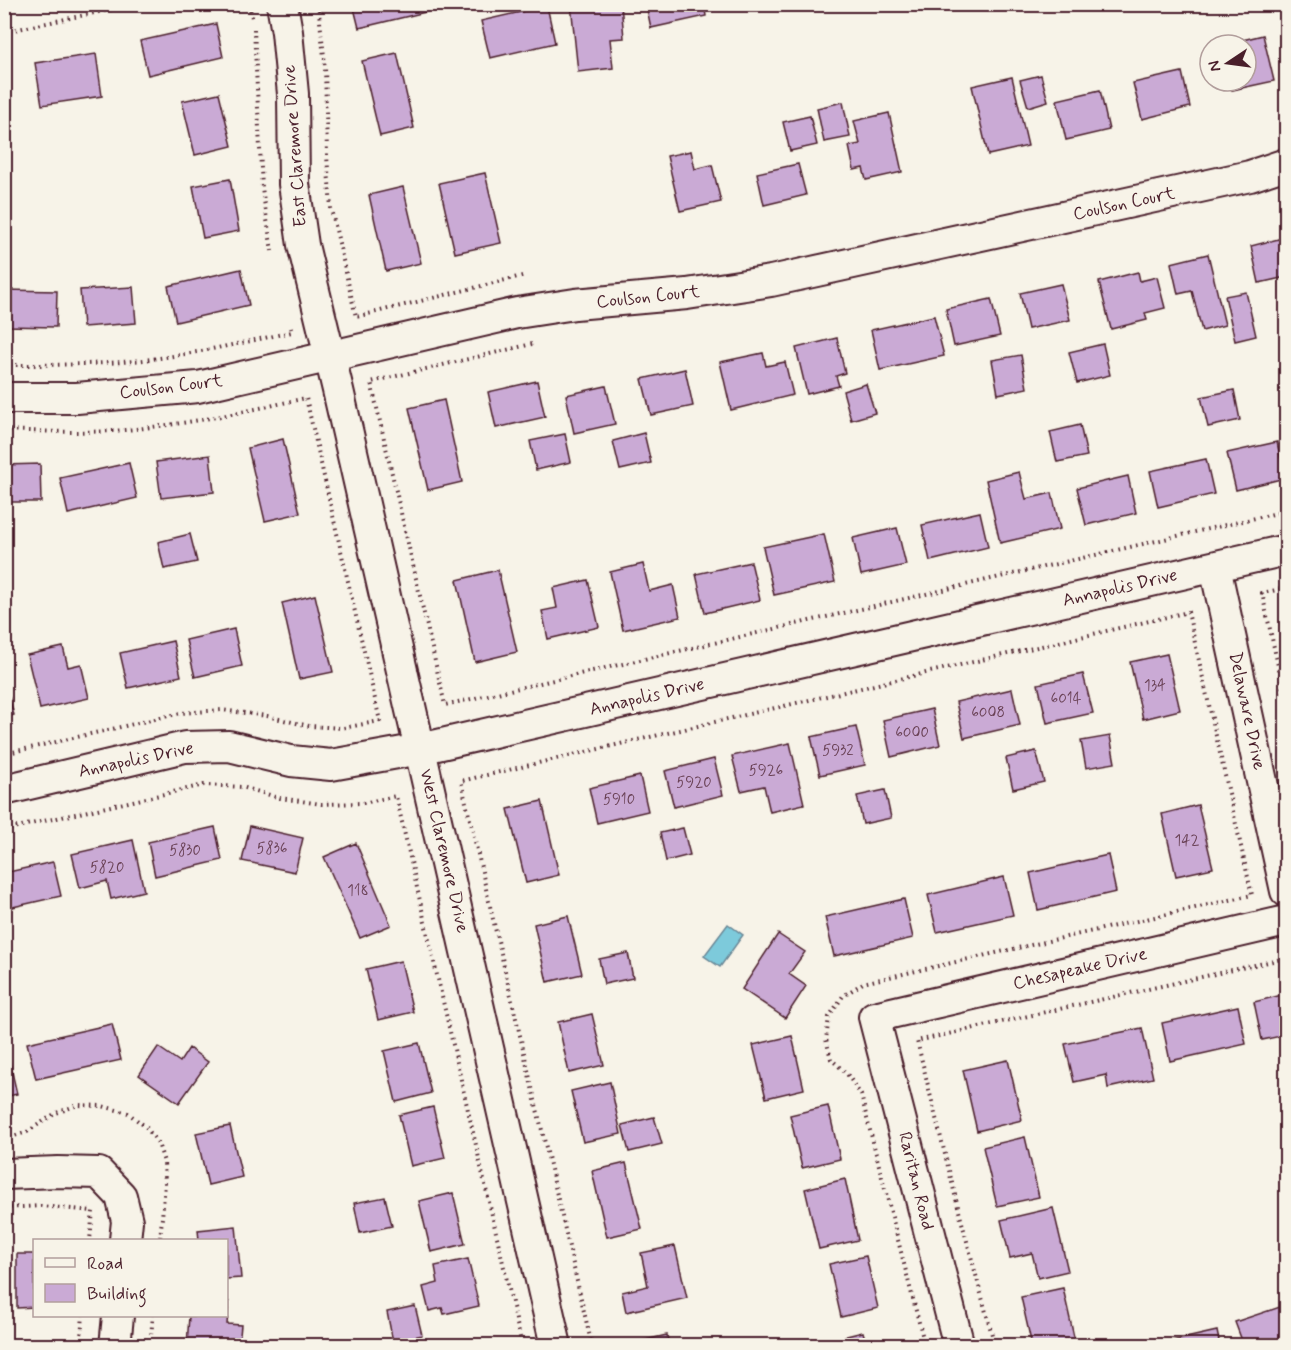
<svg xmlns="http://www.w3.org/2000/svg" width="1291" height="1350" font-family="Mynerve,sans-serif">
	<rect width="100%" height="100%" fill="#f7f3e8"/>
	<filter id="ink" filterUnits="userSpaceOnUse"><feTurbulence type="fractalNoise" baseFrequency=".0167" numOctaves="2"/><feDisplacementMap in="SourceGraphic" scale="12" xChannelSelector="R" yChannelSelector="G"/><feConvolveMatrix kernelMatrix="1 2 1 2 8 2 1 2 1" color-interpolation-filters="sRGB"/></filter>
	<g filter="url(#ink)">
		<path fill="#7dcadb" stroke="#698695" stroke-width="1.5" d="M 728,924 L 743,935 L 720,967 L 704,956 Z"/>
		<path fill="#caaad5" stroke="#4a1f2b" stroke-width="1.5" d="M 353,4 L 432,4 L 434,10 L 359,28 Z
			M 571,4 L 621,4 L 624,38 L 610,39 L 613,68 L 578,72 Z
			M 646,4 L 704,4 L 706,16 L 651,28 Z
			M 547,6 L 555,43 L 490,58 L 481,21 Z
			M 216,24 L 223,57 L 148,75 L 140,41 Z
			M 1263,35 L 1274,81 L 1232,90 L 1230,81 L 1246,81 L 1246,45 L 1222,45 Z
			M 397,53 L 414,128 L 380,136 L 362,61 Z
			M 96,54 L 102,96 L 42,105 L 35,63 Z
			M 1182,72 L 1190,107 L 1142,119 L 1133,83 Z
			M 1041,75 L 1048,101 L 1028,107 L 1020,80 Z
			M 1012,77 L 1028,146 L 988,155 L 972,86 Z
			M 1100,90 L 1109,130 L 1066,140 L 1057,100 Z
			M 219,93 L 232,146 L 195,155 L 182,101 Z
			M 843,102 L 850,137 L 824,142 L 817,108 Z
			M 889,113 L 902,172 L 866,180 L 863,168 L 854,170 L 849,146 L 860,144 L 854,121 Z
			M 810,116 L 817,145 L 790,151 L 783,122 Z
			M 691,151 L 695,169 L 712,165 L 721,202 L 680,211 L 667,156 Z
			M 798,164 L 806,195 L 764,205 L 757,173 Z
			M 485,173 L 501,243 L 455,253 L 439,183 Z
			M 230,179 L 239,231 L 203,238 L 193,186 Z
			M 403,187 L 421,263 L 386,271 L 369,195 Z
			M 1286,237 L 1286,277 L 1259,283 L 1251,246 Z
			M 1208,254 L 1225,325 L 1202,331 L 1192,291 L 1178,294 L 1171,263 Z
			M 241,269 L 249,305 L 176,322 L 168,286 Z
			M 1138,272 L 1140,281 L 1157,277 L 1165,308 L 1145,313 L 1147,320 L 1111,329 L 1099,282 Z
			M 1061,284 L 1070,320 L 1028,329 L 1020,293 Z
			M 133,287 L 136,323 L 83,327 L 80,290 Z
			M 4,290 L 57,291 L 56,327 L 4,326 Z
			M 1246,292 L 1256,336 L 1235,341 L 1225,296 Z
			M 991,299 L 1000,336 L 954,346 L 946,309 Z
			M 934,316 L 944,356 L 880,370 L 871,330 Z
			M 837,338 L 845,373 L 836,376 L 839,386 L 807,394 L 796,348 Z
			M 1103,344 L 1110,375 L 1077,383 L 1069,352 Z
			M 763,353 L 766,366 L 785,362 L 793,395 L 731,410 L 720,362 Z
			M 1021,355 L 1027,388 L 998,394 L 992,360 Z
			M 685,369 L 693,406 L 651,415 L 642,379 Z
			M 537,381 L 545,417 L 496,428 L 488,392 Z
			M 866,384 L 875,413 L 851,420 L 843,391 Z
			M 606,386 L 615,424 L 574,433 L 566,395 Z
			M 1234,390 L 1240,420 L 1208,427 L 1201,397 Z
			M 444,400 L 462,482 L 428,490 L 409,408 Z
			M 1080,425 L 1087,456 L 1057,462 L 1050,432 Z
			M 644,433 L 651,463 L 620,470 L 613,441 Z
			M 565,434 L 571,462 L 536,470 L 530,441 Z
			M 283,439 L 300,513 L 265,521 L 248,448 Z
			M 1277,442 L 1285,478 L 1236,490 L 1227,453 Z
			M 210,455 L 214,492 L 161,498 L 156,462 Z
			M 1206,459 L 1214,494 L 1158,507 L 1150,471 Z
			M 129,463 L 137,498 L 68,514 L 60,478 Z
			M 40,464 L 41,502 L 4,502 L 4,465 Z
			M 1019,472 L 1026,499 L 1052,493 L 1060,529 L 1000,543 L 986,480 Z
			M 1128,476 L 1136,513 L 1086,525 L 1077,488 Z
			M 980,512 L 988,547 L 930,561 L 922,525 Z
			M 897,528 L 906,565 L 861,575 L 853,538 Z
			M 190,534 L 197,562 L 164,569 L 158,542 Z
			M 824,534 L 835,582 L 774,595 L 763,547 Z
			M 751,562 L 760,600 L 705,613 L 696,574 Z
			M 643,564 L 649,591 L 673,585 L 680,617 L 623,630 L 610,572 Z
			M 498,570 L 517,652 L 475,662 L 457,580 Z
			M 588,580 L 599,627 L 548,639 L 542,611 L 557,608 L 553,588 Z
			M 315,595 L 333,672 L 299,679 L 282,603 Z
			M 234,629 L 242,666 L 195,677 L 186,640 Z
			M 173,641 L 181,676 L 128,688 L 120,653 Z
			M 63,647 L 68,667 L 81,664 L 89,698 L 40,709 L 27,655 Z
			M 1167,654 L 1180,710 L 1143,719 L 1130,662 Z
			M 1083,674 L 1093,713 L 1047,723 L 1038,684 Z
			M 4,680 L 14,715 L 4,718 Z
			M 1012,689 L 1020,725 L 964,738 L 956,702 Z
			M 932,709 L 940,745 L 891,757 L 883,720 Z
			M 856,727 L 865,765 L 820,775 L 811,737 Z
			M 1110,736 L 1115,763 L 1086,768 L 1081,741 Z
			M 790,743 L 804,804 L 770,812 L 764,786 L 741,791 L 732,756 Z
			M 1036,751 L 1044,782 L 1013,789 L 1006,758 Z
			M 714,759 L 723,795 L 674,807 L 665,771 Z
			M 640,776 L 648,811 L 597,823 L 589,788 Z
			M 885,790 L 891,818 L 863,824 L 857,796 Z
			M 542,801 L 559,875 L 526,883 L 508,809 Z
			M 1198,805 L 1213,868 L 1176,876 L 1162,814 Z
			M 250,826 L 303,838 L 295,872 L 242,861 Z
			M 215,827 L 222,860 L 155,876 L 148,842 Z
			M 683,828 L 690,855 L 666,861 L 660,833 Z
			M 133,840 L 144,891 L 111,899 L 107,881 L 80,888 L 72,854 Z
			M 356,843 L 391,925 L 360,938 L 324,857 Z
			M 1108,855 L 1116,892 L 1038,910 L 1030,873 Z
			M 53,862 L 61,896 L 4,909 L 4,873 Z
			M 1004,877 L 1013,915 L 937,932 L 928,895 Z
			M 904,899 L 913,938 L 834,956 L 825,917 Z
			M 568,916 L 582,974 L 547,982 L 534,924 Z
			M 778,934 L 805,952 L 789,974 L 806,986 L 785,1018 L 742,989 Z
			M 628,953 L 633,978 L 604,984 L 599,959 Z
			M 401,961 L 413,1012 L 378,1020 L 366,969 Z
			M 1286,994 L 1286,1035 L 1262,1040 L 1254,1002 Z
			M 1238,1006 L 1246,1044 L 1170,1061 L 1162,1023 Z
			M 592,1014 L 604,1065 L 569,1073 L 558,1022 Z
			M 112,1024 L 121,1060 L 36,1079 L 27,1043 Z
			M 1142,1028 L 1153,1078 L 1108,1088 L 1106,1075 L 1074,1082 L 1065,1044 Z
			M 792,1036 L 804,1089 L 766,1098 L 753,1045 Z
			M 419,1043 L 431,1093 L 396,1102 L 384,1051 Z
			M 158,1047 L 180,1062 L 189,1048 L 208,1062 L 179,1103 L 139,1075 Z
			M 9,1059 L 17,1094 L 4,1097 L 4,1060 Z
			M 1008,1060 L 1022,1120 L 977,1131 L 963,1070 Z
			M 610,1082 L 621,1134 L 583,1142 L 571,1091 Z
			M 828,1106 L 840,1159 L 802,1168 L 790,1115 Z
			M 433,1107 L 445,1158 L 411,1166 L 399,1115 Z
			M 654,1117 L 662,1144 L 629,1152 L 622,1125 Z
			M 230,1126 L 242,1177 L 208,1185 L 196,1133 Z
			M 1025,1137 L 1039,1197 L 997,1206 L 983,1147 Z
			M 626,1163 L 642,1229 L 607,1237 L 592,1171 Z
			M 845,1179 L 858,1240 L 819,1249 L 805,1189 Z
			M 453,1193 L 465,1244 L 431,1252 L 419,1201 Z
			M 385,1197 L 392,1226 L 360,1233 L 354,1203 Z
			M 1053,1208 L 1068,1271 L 1038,1278 L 1032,1253 L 1010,1258 L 1001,1220 Z
			M 236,1226 L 241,1278 L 226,1279 L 226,1240 L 199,1240 L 198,1230 Z
			M 675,1246 L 687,1298 L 626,1312 L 622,1292 L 648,1286 L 641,1253 Z
			M 17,1254 L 34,1254 L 34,1307 L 17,1308 Z
			M 866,1256 L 878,1308 L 841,1317 L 829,1264 Z
			M 468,1259 L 479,1306 L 444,1314 L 442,1308 L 429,1311 L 423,1287 L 438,1283 L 435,1266 Z
			M 1063,1288 L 1076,1346 L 1032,1346 L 1021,1297 Z
			M 226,1302 L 229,1302 L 227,1324 L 241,1325 L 239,1346 L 187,1346 L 189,1316 L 226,1316 Z
			M 1286,1305 L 1286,1346 L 1244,1346 L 1235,1322 Z
			M 415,1306 L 422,1335 L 393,1342 L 387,1312 Z
			M 1217,1331 L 1220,1346 L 1155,1345 Z
			M 863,1332 L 867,1346 L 835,1346 L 834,1339 Z
			M 667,1335 L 669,1346 L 632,1346 L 632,1343 Z"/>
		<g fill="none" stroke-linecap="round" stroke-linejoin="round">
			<g stroke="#4a1f2b" stroke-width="34">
				<path id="minor" d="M 282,4 L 287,32 L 293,94 L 294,184 L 303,245 L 338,390 L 556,1346
					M 4,398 L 77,398 L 198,387 L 517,313 L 575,304 L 687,294 L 771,281 L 1250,176 L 1286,164
					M 1215,567 L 1286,891
					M 4,790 L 185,747 L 229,746 L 291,761 L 331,765 L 420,749 L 1286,550
					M 4,1174 L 58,1172 L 99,1173 L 121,1196 L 127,1221 L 125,1240
					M 115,1346 L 118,1316
					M 959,1346 L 874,1017 L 1286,921"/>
			</g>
			<path stroke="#4a1f2b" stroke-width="4" stroke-dasharray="1.5 4.5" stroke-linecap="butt" d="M 249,4 L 252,18
				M 318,4 L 325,65 L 327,156 L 331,208 L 356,317 L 526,275
				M 254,29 L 262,188 L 272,251
				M 4,32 L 137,4
				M 532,344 L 371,382 L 445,705 L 1286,511
				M 4,365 C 53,365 103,365 152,359 C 199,353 245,342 292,332 L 291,328
				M 4,430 C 54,432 103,434 152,427 C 204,421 255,409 306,398 L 380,721 L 343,728 L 309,726 L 267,716 L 222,710 L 181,713 L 4,754
				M 1286,588 L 1262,593 L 1286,702
				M 4,830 L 204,785 L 242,787 L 280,798 L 321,804 L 363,803 L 396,796 L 522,1346
				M 4,1139 L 27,1132 L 56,1113 L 78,1105 L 102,1106 L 128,1113 L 146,1127 L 158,1143 L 164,1162 L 165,1184 L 160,1240
				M 4,1208 L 41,1206 L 93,1211 L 90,1240
				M 80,1346 L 83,1316
				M 150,1346 L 153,1316
				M 592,1346 L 461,781 L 1188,612 L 1252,895 L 863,983 L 843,996 L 829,1017 L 826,1039 L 831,1059 L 847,1074 L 861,1095 L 925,1346
				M 995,1346 L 960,1215 L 917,1041 L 1286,958"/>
			<use href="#minor" stroke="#f7f3e8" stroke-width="30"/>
		</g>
	</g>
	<g text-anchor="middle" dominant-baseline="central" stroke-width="6" stroke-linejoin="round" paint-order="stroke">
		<g font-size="15" fill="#6a4256">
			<text x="1155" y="686">134</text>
			<text x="1066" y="699">6014</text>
			<text x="988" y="713">6008</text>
			<text x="912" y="733">6000</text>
			<text x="838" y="751">5932</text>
			<text x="766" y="771">5926</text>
			<text x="694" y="783">5920</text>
			<text x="619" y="800">5910</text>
			<text x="1187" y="841">142</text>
			<text x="272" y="849">5836</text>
			<text x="185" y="851">5830</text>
			<text x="107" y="868">5820</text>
			<text x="358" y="891">118</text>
		</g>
		<g font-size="18" fill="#4a1f2b" stroke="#f7f3e8">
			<text transform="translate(295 146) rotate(-94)">East Claremore Drive</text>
			<text transform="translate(1124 204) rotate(-12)">Coulson Court</text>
			<text transform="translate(648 297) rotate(-6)">Coulson Court</text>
			<text transform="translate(171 387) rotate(-7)">Coulson Court</text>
			<text transform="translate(1120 588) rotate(-13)">Annapolis Drive</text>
			<text transform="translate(647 697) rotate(-13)">Annapolis Drive</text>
			<text transform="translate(1247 711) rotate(78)">Delaware Drive</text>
			<text transform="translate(136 760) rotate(-12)">Annapolis Drive</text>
			<text transform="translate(444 851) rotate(77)">West Claremore Drive</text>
			<text transform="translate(1080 969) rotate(-13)">Chesapeake Drive</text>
			<text transform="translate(916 1181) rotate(76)">Raritan Road</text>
		</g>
	</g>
	<rect width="1291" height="1350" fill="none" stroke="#f7f3e8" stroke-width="24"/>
	<rect x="12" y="12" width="1267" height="1326" fill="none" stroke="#4a1f2b" stroke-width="2" filter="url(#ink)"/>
	<rect x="33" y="1239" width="195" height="78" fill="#f7f3e8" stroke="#b29e9c" stroke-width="1.5"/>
	<rect x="45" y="1258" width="30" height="9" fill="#f7f3e8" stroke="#b29e9c" stroke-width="1.5"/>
	<text x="87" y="1269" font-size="18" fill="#4a1f2b">Road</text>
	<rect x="45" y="1284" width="30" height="18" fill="#caaad5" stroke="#b29e9c" stroke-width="1.5"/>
	<text x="87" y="1299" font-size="18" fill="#4a1f2b">Building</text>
	<g transform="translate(1228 63) rotate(257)"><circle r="28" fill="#f7f3e8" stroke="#b29e9c" stroke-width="1.5"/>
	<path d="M0-4.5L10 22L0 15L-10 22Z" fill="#4a1f2b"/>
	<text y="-9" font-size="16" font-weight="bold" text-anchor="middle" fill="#4a1f2b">N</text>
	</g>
</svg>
